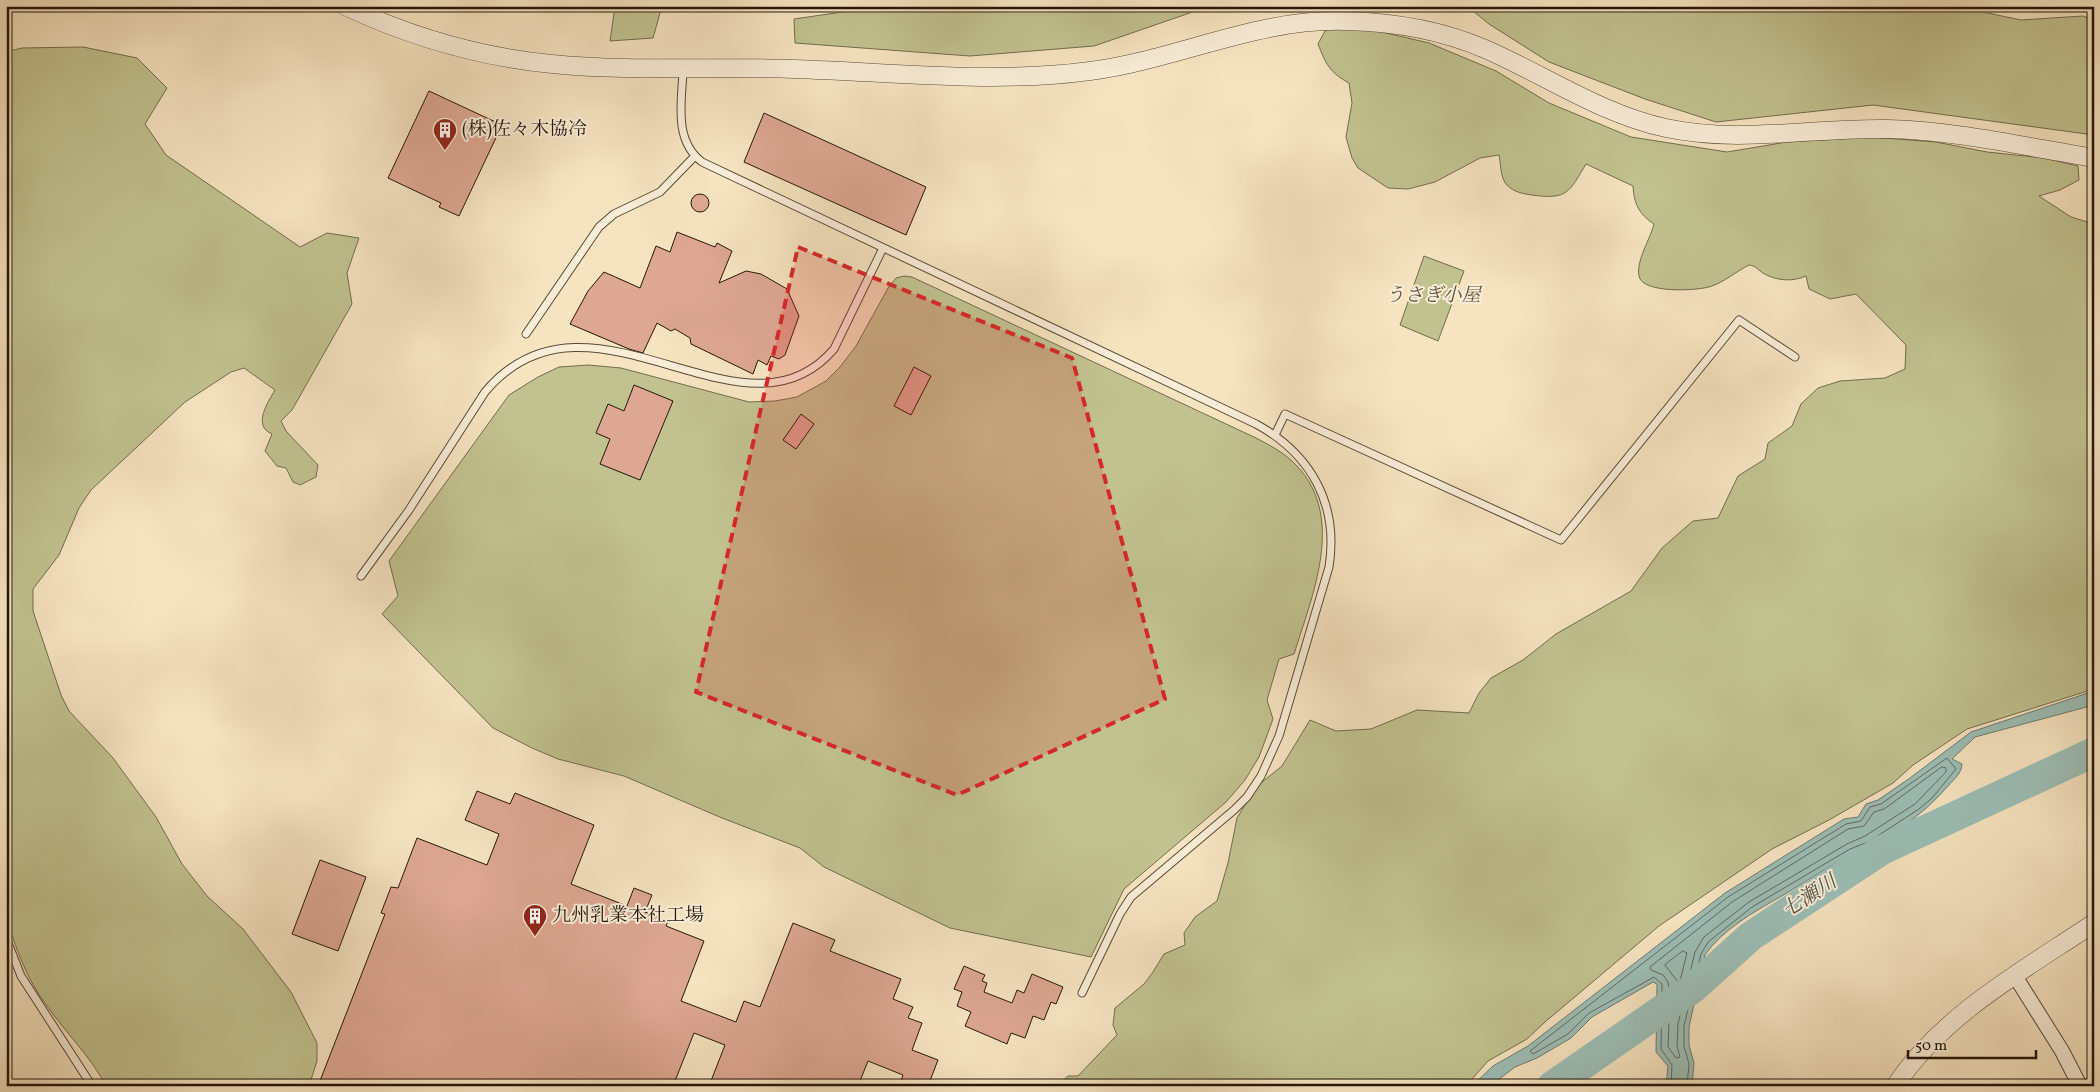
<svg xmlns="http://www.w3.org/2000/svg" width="2100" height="1092" font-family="Vollkorn,'Noto Serif JP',serif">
	<rect width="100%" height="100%" fill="#f6e4c1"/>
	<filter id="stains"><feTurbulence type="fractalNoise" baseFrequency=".004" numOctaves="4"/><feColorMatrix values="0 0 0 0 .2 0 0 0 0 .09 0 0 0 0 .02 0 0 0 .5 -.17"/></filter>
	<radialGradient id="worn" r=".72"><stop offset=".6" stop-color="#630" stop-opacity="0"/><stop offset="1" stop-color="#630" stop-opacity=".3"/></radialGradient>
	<path fill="#c1c290" stroke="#736c4d" d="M 615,6 L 662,6 L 653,38 L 610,41 Z
		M 862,6 L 1210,6 L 1094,46 L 970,56 L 795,43 L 794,19 L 863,9 Z
		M 1467,6 L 1954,6 L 2021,20 L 2083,16 L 2094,20 L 2094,135 L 1873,105 L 1716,122 L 1645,99 L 1549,62 L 1489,24 Z
		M 1343,23 L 1429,43 L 1496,71 L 1549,103 L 1631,137 L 1727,152 L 1787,142 L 1870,137 L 1936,142 L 1987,152 L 2044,158 L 2078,166 L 2079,180 L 2060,190 L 2039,196 L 2071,217 L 2094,224 L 2094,689 L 1967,729 L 1913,765 L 1893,783 L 1829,820 L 1772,849 L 1659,926 L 1545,1022 L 1527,1039 L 1488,1061 L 1466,1086 L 1057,1086 L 1068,1076 L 1078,1076 L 1117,1035 L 1113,1025 L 1115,1008 L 1144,984 L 1153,972 L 1164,954 L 1185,945 L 1184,933 L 1195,917 L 1217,901 L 1228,863 L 1237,818 L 1256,787 L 1282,766 L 1310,720 L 1336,731 L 1371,729 L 1417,710 L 1469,713 L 1479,693 L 1491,678 L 1523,660 L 1556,634 L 1631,591 L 1662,548 L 1693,521 L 1718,518 L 1738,476 L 1765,459 L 1768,443 L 1792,426 L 1801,404 L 1818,388 L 1840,381 L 1885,378 L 1905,369 L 1906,345 L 1856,294 L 1830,299 L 1809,289 L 1806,276 C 1793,282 1776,281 1763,273 C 1757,269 1756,266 1749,265 C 1737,271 1724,282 1712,286 C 1699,291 1642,294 1639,276 C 1636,260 1650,240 1654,224 C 1639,214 1634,204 1633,186 L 1586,164 C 1569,192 1568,200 1532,195 C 1524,194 1513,192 1507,185 C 1500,178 1501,164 1499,155 L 1480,158 L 1435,182 L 1408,189 L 1388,188 L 1358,168 L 1352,158 L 1346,137 L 1352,103 L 1349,83 C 1329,72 1326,64 1318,44 L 1325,31 Z
		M 83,47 L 137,58 L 167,88 L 145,124 L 166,155 L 300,247 L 327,233 L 359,238 L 347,273 L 352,304 L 292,410 L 281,421 L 286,431 L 318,465 L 316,477 L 300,485 L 293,482 L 286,468 L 277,466 L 265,451 L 272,434 C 252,426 268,402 275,390 L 244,368 L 231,372 L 185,402 L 91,490 L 79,508 L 59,555 L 33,589 L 33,611 L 61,695 L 69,711 L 113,758 L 156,817 L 182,864 L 207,896 L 243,929 L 291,992 L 317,1043 L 317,1061 L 309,1086 L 106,1086 C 91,1057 66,1033 47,1006 C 26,978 16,949 6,916 L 6,52 L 22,48 Z
		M 1424,256 L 1464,271 L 1438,341 L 1400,325 Z
		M 904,276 L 912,277 L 1256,438 C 1271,446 1285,453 1297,466 C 1346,518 1312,596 1294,654 L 1279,659 L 1267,700 L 1273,719 L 1259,757 L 1245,780 L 1226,802 L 1124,889 L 1091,957 L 950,928 L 824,867 L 800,848 L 722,818 L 624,776 L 558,759 L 532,748 L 493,728 L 382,614 L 398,596 L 389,561 L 509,395 L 538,377 L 559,367 L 588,365 L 621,368 L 749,402 L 775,401 L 797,397 L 826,381 L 840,367 L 856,346 L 888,288 L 896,278 Z"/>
	<path fill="#9dbeb6" stroke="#6d7b71" d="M 2094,691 L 2094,705 L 1975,737 L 1952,759 L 1962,764 C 1962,773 1954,779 1948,786 C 1918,820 1894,833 1853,854 C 1828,866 1804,883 1780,897 C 1754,912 1723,929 1705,955 L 1689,1027 L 1689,1045 L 1694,1063 L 1692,1086 L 1666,1086 L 1668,1066 L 1656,1052 L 1657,984 L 1653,982 L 1592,1017 L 1571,1038 L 1537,1058 L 1515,1067 L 1490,1086 L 1472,1086 L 1493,1066 L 1528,1046 L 1725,893 L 1844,819 L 1858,817 L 1866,804 L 1878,800 L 1910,778 L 1971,732 Z"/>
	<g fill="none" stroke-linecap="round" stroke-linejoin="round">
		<path stroke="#616a60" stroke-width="1" d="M 1942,767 L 1946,768 L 1946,772 L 1915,804 L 1865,836 L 1847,844 L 1749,902 L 1704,937 L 1695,952 L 1678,1024 L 1677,1046 L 1680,1057 L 1676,1058 L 1668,1047 L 1670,996 L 1668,982 L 1663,975 L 1651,970 L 1650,967 L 1732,902 L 1848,829 L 1864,826 L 1874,812 L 1884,809 Z
			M 1683,951 L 1687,953 L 1680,981 L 1678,982 L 1665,965 Z
			M 1671,1086 L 1672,1065 L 1661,1049 L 1662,984 L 1654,977 L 1589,1013 L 1568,1034 L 1533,1054 L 1530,1051 L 1728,897 L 1846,824 L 1861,821 L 1870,807 L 1881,804 L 1947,758 L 1956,769 L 1932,798 L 1919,809 L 1868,842 L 1850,849 L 1752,907 L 1708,942 L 1701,954 L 1684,1026 L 1684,1046 L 1689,1064 L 1687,1086"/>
		<path stroke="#9dbeb6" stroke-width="30" d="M 1552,1086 L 1692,989 L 1751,936 L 1882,850 L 2094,752"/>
	</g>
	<path fill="#dda792" stroke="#25160a" d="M 429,91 L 502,125 L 459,216 L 439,207 L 441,203 L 388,178 Z
		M 764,113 L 926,187 L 906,235 L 744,162 Z
		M691 203a9 9 0 1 1 18 0a9 9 0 1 1-18 0Z
		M 677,232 L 715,247 L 717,243 L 732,251 L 719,283 L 746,271 L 761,274 L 787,289 L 799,316 L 785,355 L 779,359 L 771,356 L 767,365 L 758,360 L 753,374 L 691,344 L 690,338 L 675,329 L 671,331 L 657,323 L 643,353 L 629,349 L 570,324 L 588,291 L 604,272 L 640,288 L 656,246 L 670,252 Z
		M 914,367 L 931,376 L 911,415 L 894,406 Z
		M 634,385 L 673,401 L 640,480 L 600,464 L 610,439 L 596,433 L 608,404 L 624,411 Z
		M 801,414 L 814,424 L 796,449 L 783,440 Z
		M 477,791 L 510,804 L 515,793 L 594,825 L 571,884 L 627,906 L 634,888 L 652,895 L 645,912 L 668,921 L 666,926 L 704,941 L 681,1001 L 736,1022 L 744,1001 L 760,1007 L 793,923 L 835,940 L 830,951 L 901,979 L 893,999 L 913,1007 L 908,1018 L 922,1023 L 912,1050 L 938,1060 L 928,1086 L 899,1086 L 903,1075 L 868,1061 L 858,1086 L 709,1086 L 725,1045 L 694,1033 L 673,1086 L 318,1086 L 385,914 L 381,913 L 391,887 L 398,888 L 417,838 L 487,865 L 499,834 L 465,820 Z
		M 320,860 L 366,877 L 338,951 L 292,934 Z
		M 964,966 L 985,975 L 982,981 L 987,983 L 984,992 L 1012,1003 L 1017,990 L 1024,993 L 1032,974 L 1063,987 L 1056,1004 L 1051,1002 L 1044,1020 L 1033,1016 L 1025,1038 L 1011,1033 L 1007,1044 L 965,1026 L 971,1012 L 957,1006 L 962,992 L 954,989 Z"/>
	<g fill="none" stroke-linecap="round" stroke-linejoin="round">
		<g stroke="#594a38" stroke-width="9">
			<path id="service" d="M 683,70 C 682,101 673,140 702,162 L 1256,424 C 1311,454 1339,504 1329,567 L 1279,736 L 1261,776 L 1247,797 L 1234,810 L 1131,897 L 1120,914 L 1082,993
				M 526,334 L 599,227 L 614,214 L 660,192 L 695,156
				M 1275,435 L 1285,414 L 1561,540 L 1739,320 L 1795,357
				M 361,576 L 409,510 L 485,392 C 590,267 743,456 834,349 L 883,248
				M 6,938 L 21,976 L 92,1086"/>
		</g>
		<g stroke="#594a38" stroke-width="16">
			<path id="minor" d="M 2015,976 L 2062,1051 L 2080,1086"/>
		</g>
		<g stroke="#594a38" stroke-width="19">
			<path id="tertiary" d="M 345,6 C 411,37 479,57 552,64 C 630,72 715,66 794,69 C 892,72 993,84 1090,71 C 1176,60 1258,18 1345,21 C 1393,22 1441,30 1485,49 C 1545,75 1601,114 1666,128 C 1741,144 1814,127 1889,129 C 1958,131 2027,147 2094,158
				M 1895,1086 C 1943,1014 2024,970 2094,923"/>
		</g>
		<use href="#service" stroke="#f9edd7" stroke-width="7"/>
		<use href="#minor" stroke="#f9edd7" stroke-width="14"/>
		<use href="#tertiary" stroke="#f9edd7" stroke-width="18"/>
	</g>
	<path fill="#d62828" fill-opacity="0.2" stroke="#d62828" stroke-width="4" stroke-dasharray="10 6" stroke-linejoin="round" d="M 798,247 L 1072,358 L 1165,699 L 957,795 L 696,692 Z"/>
	<defs>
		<g id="building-pin" transform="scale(1.25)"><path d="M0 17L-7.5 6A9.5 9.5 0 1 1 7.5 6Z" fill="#8f2418" stroke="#f9edd7"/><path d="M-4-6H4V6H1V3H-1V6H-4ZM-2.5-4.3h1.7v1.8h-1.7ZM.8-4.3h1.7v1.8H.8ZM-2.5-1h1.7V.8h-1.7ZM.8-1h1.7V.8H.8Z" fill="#fff"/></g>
	</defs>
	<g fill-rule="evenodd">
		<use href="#building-pin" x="445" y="130"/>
		<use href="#building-pin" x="535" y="916"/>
	</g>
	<g text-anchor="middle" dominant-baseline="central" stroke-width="4" stroke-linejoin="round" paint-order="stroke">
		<g font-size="19" fill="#25160a" stroke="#f9edd7" text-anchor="start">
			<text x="462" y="130">(株)佐々木協冷</text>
			<text x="552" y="916">九州乳業本社工場</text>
		</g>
		<g font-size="19" font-style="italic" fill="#5c5239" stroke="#f9edd7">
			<text x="1433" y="296">うさぎ小屋</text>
		</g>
		<g font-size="20" font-style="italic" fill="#4f5146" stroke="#f9edd7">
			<text transform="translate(1810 897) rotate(-33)">七瀬川</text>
		</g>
	</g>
	<rect width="2100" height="1092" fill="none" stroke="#f6e4c1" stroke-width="25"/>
	<rect x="8" y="8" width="2085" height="1077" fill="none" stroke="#25160a" stroke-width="2.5"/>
	<rect x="12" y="12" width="2075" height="1067" fill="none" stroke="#25160a"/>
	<path d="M1908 1050v8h128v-8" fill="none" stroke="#25160a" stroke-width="2.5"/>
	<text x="1915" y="1050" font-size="15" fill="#25160a" stroke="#f9edd7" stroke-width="4" paint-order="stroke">50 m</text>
	<rect width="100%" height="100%" filter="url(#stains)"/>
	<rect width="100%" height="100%" fill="url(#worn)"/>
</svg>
